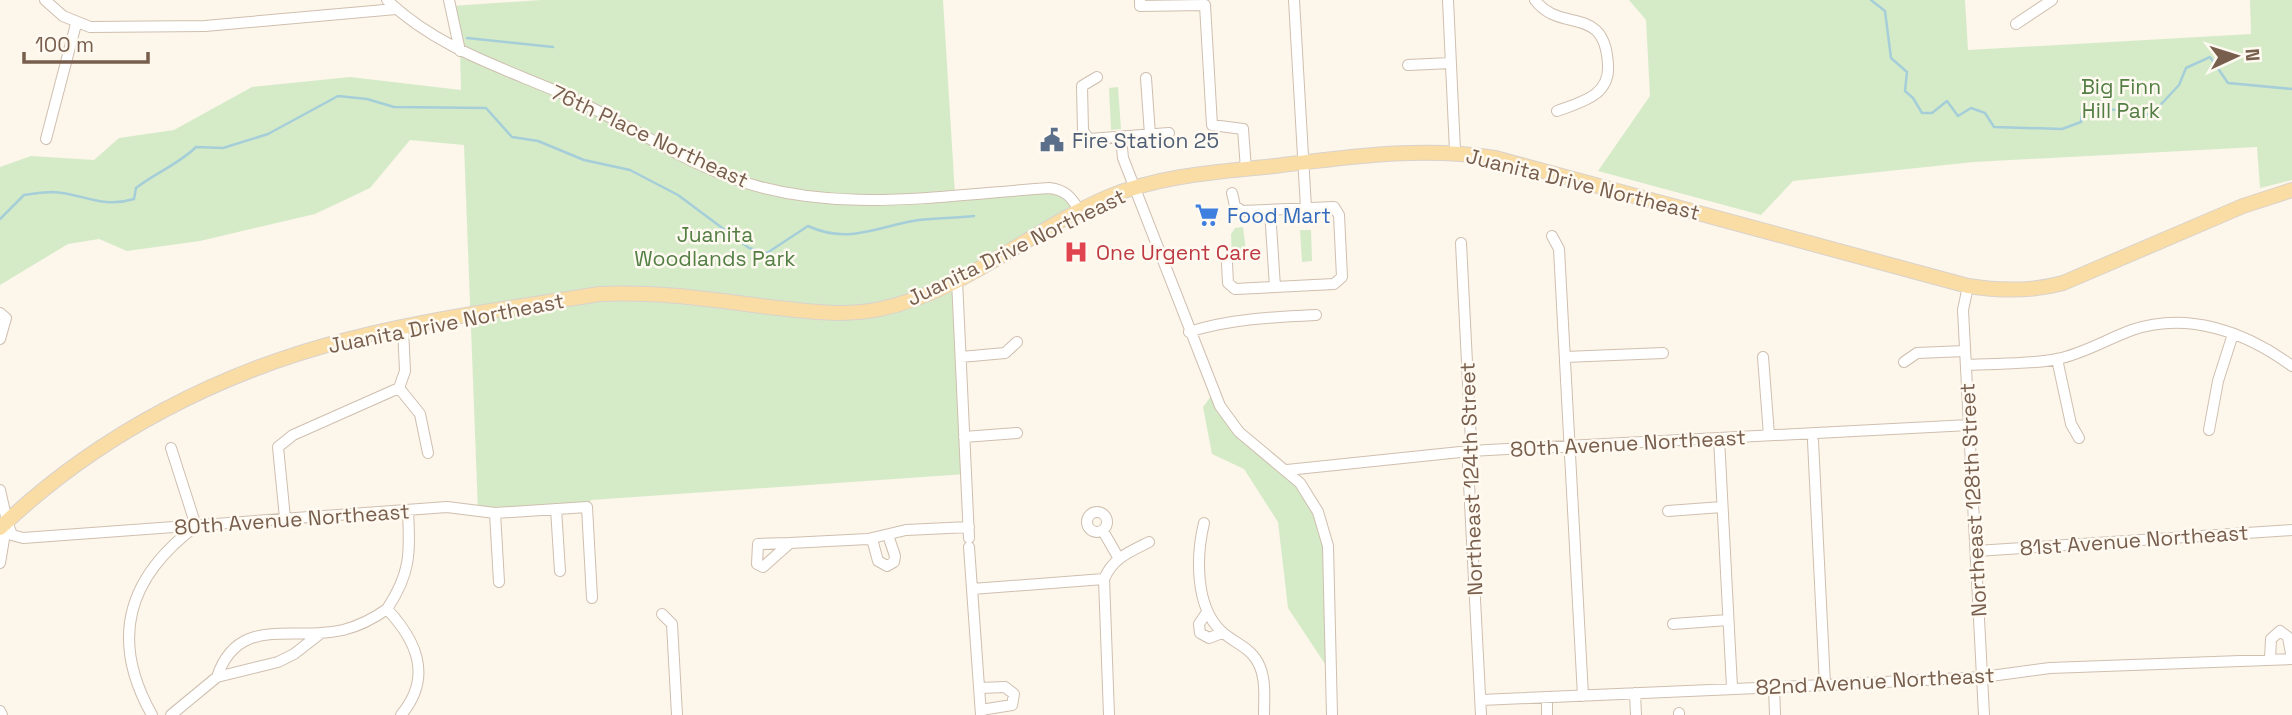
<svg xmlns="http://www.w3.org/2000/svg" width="2292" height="715" font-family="'Space Grotesk',sans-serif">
	<rect width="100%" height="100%" fill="#fdf6eb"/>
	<path fill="#d5ebc8" d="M 541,0 L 943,0 L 955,194 L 1061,189 L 1080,211 L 957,280 L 966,474 L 591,500 L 587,507 L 478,512 L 464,145 L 410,140 L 370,188 L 315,214 L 200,241 L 127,251 L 99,239 L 68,244 L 0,285 L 0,167 L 31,156 L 94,160 L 119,138 L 174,130 L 252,87 L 350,77 L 461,90 L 460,51 L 451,6 Z
		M 1629,0 L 1965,0 L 1968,50 L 2251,34 L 2250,0 L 2292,0 L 2292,180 L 2260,188 L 2257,147 L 1974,162 L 1793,181 L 1761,215 L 1598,171 L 1650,96 L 1646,20 Z
		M 1118,87 L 1121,129 L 1111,130 L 1109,88 Z
		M 1243,227 L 1247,259 L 1232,260 L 1231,234 L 1235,228 Z
		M 1300,230 L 1311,230 L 1312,261 L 1302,262 Z
		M 1211,396 L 1222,414 L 1287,470 L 1324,528 L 1331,673 L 1288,608 L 1278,522 L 1244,469 L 1212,454 L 1203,407 Z"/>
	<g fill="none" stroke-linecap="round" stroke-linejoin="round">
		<path stroke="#a5ced9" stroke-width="2.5" d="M 1871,0 L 1885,11 L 1891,58 L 1907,72 L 1905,91 L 1913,98 L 1922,113 L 1932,113 L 1947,101 L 1958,116 L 1971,108 L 1985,113 L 1994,127 L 2062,129 L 2081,122 L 2082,113 C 2107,102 2127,116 2152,114 L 2179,85 L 2186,68 L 2210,57 L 2228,83 L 2292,89
			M 467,38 L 553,47
			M 0,219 L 24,195 C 33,194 43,192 52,192 C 83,193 100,209 134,199 L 136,188 C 155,173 179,164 196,147 L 223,148 L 268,134 L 338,96 L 367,99 L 394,107 L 486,108 L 512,137 L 538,141 L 584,160 L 630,170 L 678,195 L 749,248 L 767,253 L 808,226 C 849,245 878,226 919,220 C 937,218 956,218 974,216"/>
		<g stroke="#cfbfaf" stroke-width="12">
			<path id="minor" d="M 45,0 L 63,16 L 90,27 L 205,26 L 396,9
				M 387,0 C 437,48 501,67 563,94 C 620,119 671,155 729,177 C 830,216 944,195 1049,188 C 1066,190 1071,197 1080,211
				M 449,0 L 460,51
				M 1140,0 L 1140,6 L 1205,5 L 1212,125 L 1243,129 L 1246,169
				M 1294,0 L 1306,208
				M 1448,0 L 1455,151
				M 1535,0 C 1560,34 1605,3 1608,65 C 1610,96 1581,102 1557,111
				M 2016,24 L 2052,0
				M 1408,65 L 1451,63
				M 1097,77 L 1082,86 L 1083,131 L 1089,139 L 1169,133
				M 1146,78 L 1150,135
				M 1121,138 L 1123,158 L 1220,406 L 1239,432 L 1300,483 L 1318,512 L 1328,546 L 1332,715
				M 46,139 L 76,24
				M 1270,210 L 1275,287
				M 1552,236 L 1559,249 L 1583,696
				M 1461,243 L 1471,442 L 1468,464 L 1481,715
				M 1227,263 L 1228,283 L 1235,289 L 1334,284 L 1342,277 L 1339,215 L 1334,207 L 1242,211 L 1235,206 L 1232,193
				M 957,280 L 969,538
				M 1968,286 L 1963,310 L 1984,715
				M 0,313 L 6,318 L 0,339
				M 1189,332 C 1229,319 1273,317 1316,315
				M 961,357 L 1005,353 L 1017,342
				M 1565,357 L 1663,353
				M 1763,357 L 1769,435
				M 2057,359 L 2071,424 L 2079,438
				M 1904,362 L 1917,353 L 1965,351
				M 1966,365 C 1995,363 2028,365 2057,359 C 2083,354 2107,339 2132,330 C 2188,311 2246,332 2292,366
				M 399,388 L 420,414 L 428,453
				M 2209,430 L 2218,381 L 2233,334
				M 964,437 L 1017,433
				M 1719,438 L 1732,687
				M 1813,441 L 1825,685
				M 1287,470 L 1470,451 L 1969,425
				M 0,490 L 7,521 L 0,563
				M 556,509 L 560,571
				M 1668,511 L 1722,507
				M1087 522a10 10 0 1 1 20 0a10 10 0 1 1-20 0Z
				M 495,513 L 499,582
				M 285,518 L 278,447 L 293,435 L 399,388 L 405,371 L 403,328
				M 7,521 L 12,535 L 23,538 L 447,507 L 495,513 L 587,507 L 592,598
				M 1204,523 C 1196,556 1195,606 1221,631 C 1235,644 1252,647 1260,667 C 1266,682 1264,699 1264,715
				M 1103,531 L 1118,557
				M 872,539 L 878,561 L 887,566 L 894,562 L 895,556 L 888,535
				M 790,543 L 758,544 L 757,564 L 763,567 L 790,543 L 868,539 L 906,530 L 969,527
				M 969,547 L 981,715
				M 1976,551 L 2292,530
				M 1104,579 L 1109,715
				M 972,589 L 1104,579 C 1113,558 1129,552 1149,542
				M 1207,612 L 1199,624 L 1200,633 L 1209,638 L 1222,633
				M 662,614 L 672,624 L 677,715
				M 1673,624 L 1728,620
				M 2270,659 L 2271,639 L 2280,631 L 2288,637 L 2292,659
				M 217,677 C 238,614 292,642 343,630 C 359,626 373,619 387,609
				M 1774,687 L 1775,715
				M 980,688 L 1005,687 L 1014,694 L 1012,705 L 981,710
				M 1635,693 L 1636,715
				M 1547,697 L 1547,715
				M 1481,700 L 1825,685 L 1983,677 L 2050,668 L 2292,659
				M 0,711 L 2,715
				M 1679,713 L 1679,715
				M 152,715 C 109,639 128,577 196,526 L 171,448
				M 171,715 L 217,677 L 278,662 L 294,654 L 321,633
				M 401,715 C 433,677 417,641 387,609 C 411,573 410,553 408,511"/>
		</g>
		<g stroke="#d9d2cd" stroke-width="16">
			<path id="major" d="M 0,528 C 97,435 221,371 350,339 C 432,318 517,307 600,294 C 657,291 714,300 769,307 C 806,311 843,317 880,309 C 963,292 1031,230 1108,197 C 1161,175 1218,172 1274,166 C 1349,157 1420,146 1495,158 L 1968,286 C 2000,291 2031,292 2063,283 L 2243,206 L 2292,190"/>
		</g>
		<use href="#minor" stroke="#fff" stroke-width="10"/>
		<use href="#major" stroke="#fadda5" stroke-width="14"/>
	</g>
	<defs>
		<g id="civic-bare" transform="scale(1.89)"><path d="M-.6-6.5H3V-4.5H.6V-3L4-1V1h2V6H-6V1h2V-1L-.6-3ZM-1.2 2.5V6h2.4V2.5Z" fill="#5c6f8a" stroke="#fffaf1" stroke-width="2.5" paint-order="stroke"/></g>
		<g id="supermarket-bare" transform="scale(1.89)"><path d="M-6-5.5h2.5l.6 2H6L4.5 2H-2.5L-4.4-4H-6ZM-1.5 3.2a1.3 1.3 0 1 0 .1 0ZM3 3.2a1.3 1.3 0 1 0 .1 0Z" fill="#3f7fe0" stroke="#fffaf1" stroke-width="2.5" paint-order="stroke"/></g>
		<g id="hospital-bare" transform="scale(1.89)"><path d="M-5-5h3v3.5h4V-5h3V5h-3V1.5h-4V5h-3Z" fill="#e0444e" stroke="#fffaf1" stroke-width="2.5" paint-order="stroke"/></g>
	</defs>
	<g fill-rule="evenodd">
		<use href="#civic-bare" x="1052" y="140"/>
		<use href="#supermarket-bare" x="1207" y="215"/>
		<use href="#hospital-bare" x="1076" y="252"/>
	</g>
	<g text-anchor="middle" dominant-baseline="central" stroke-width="5" stroke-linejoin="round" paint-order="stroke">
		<g font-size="21" fill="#537e44" stroke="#fffaf1">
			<text x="2121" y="86">Big Finn<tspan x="2121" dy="24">Hill Park</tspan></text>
			<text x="715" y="234">Juanita<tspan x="715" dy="24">Woodlands Park</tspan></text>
		</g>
		<g font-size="21" fill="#785e4d" stroke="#fffaf1">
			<text transform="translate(650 136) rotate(25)">76th Place Northeast</text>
			<text transform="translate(1583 184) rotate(14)">Juanita Drive Northeast</text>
			<text transform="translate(1016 247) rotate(-26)">Juanita Drive Northeast</text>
			<text transform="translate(446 323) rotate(-11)">Juanita Drive Northeast</text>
			<text transform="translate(1628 443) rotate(-3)">80th Avenue Northeast</text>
			<text transform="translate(1471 479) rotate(-92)">Northeast 124th Street</text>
			<text transform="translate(1973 500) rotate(-93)">Northeast 128th Street</text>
			<text transform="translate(292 519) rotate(-4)">80th Avenue Northeast</text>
			<text transform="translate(2134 540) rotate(-4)">81st Avenue Northeast</text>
			<text transform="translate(1875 681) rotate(-3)">82nd Avenue Northeast</text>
		</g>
		<g font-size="21" fill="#4e5e75" stroke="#fffaf1" text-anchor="start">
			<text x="1072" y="140">Fire Station 25</text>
		</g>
		<g font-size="21" fill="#366cbe" stroke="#fffaf1" text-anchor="start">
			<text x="1227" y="215">Food Mart</text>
		</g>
		<g font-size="21" fill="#be3a42" stroke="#fffaf1" text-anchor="start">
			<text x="1096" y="252">One Urgent Care</text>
		</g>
	</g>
	<g transform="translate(2236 56) rotate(86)" stroke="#fffaf1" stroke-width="5" paint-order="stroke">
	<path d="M0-5L12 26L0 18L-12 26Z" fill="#785e4d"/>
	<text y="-10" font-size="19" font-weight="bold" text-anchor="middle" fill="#785e4d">N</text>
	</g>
	<path d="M24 52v10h124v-10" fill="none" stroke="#785e4d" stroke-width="3.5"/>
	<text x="35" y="52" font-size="21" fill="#785e4d" stroke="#fffaf1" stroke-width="5" paint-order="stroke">100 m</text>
</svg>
